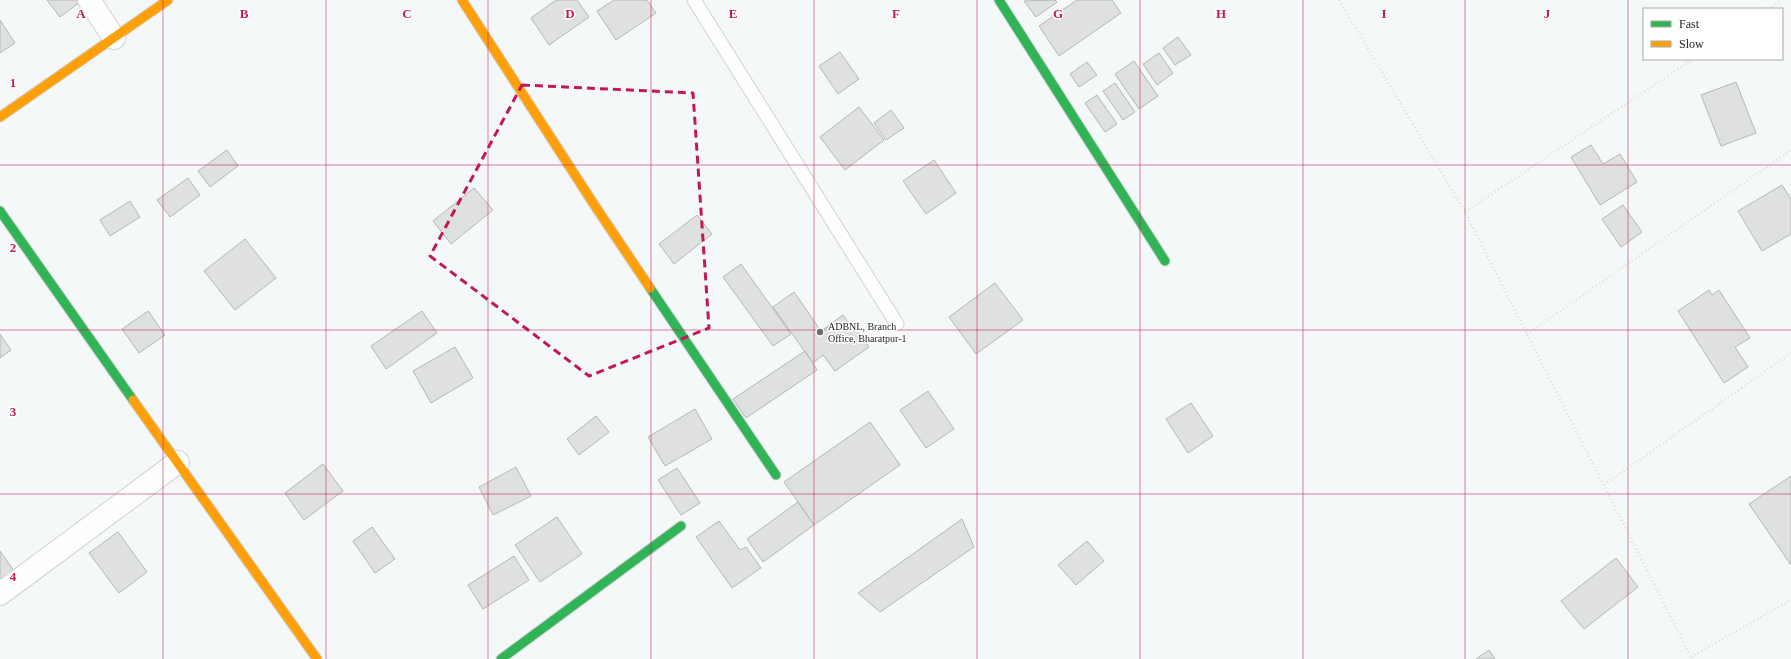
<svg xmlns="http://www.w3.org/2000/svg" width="1791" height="659" font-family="Georgia,serif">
	<rect width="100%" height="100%" fill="#f5f8f9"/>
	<path fill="#dfe1e1" stroke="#b5b7b7" d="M 47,0 L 83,0 L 60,17 Z
		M 556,0 L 577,0 L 589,17 L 549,45 L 531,18 Z
		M 614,0 L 647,0 L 656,13 L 616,40 L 597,11 Z
		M 1055,0 L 1057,2 L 1036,17 L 1024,1 Z
		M 1077,0 L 1112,0 L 1121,13 L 1059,56 L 1039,26 Z
		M 0,20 L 15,43 L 0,53 Z
		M 1178,37 L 1191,55 L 1175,65 L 1163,48 Z
		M 840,52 L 859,79 L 838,94 L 819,66 Z
		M 1159,53 L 1173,73 L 1157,85 L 1143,64 Z
		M 1134,61 L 1158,96 L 1139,109 L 1115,74 Z
		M 1087,62 L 1097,75 L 1079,87 L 1070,74 Z
		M 1736,82 L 1756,133 L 1721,146 L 1701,95 Z
		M 1115,83 L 1135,112 L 1123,120 L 1103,91 Z
		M 1097,95 L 1117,124 L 1105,132 L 1085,103 Z
		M 859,107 L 884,140 L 845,170 L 820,137 Z
		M 891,110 L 904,128 L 886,140 L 874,123 Z
		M 1591,145 L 1603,164 L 1620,154 L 1637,182 L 1600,205 L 1571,157 Z
		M 227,150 L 238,166 L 210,187 L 198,171 Z
		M 934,160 L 956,193 L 926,214 L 903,181 Z
		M 188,178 L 200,195 L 170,217 L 157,200 Z
		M 1782,185 L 1791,199 L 1791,234 L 1762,251 L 1738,211 Z
		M 474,188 L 493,210 L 451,244 L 433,221 Z
		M 130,201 L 140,217 L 110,236 L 100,220 Z
		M 1623,205 L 1642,232 L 1621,247 L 1602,219 Z
		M 697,215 L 712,234 L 674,264 L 659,244 Z
		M 245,239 L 276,278 L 235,310 L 204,271 Z
		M 741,264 L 791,334 L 773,346 L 723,277 Z
		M 995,283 L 1023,320 L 976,354 L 949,317 Z
		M 1709,290 L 1712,295 L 1719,290 L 1750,338 L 1735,347 L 1748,367 L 1724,383 L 1678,311 Z
		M 794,292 L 821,331 L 843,315 L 853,329 L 855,327 L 869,347 L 835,371 L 823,355 L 813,363 L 773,307 Z
		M 148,311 L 165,335 L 139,353 L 122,329 Z
		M 422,311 L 437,333 L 386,369 L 371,346 Z
		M 0,334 L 11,350 L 0,358 Z
		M 455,347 L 473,378 L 431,403 L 413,371 Z
		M 805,351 L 817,370 L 746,418 L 733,399 Z
		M 928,391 L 954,429 L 926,448 L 900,410 Z
		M 1191,403 L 1213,436 L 1188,453 L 1166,419 Z
		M 695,409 L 712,439 L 665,466 L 648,437 Z
		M 596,416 L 609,432 L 579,455 L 567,439 Z
		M 870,422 L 900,465 L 814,525 L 784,482 Z
		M 323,464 L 343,491 L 304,520 L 285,493 Z
		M 516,467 L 531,496 L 493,515 L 479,487 Z
		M 677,468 L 700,503 L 681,515 L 658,480 Z
		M 1791,476 L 1791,565 L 1749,504 Z
		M 798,502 L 814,525 L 763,562 L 747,539 Z
		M 557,517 L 582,554 L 540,582 L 515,545 Z
		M 962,519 L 974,547 L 880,612 L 858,593 Z
		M 719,521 L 740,550 L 746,547 L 761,568 L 732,588 L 696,537 Z
		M 372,527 L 395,559 L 375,573 L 353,541 Z
		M 118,532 L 147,572 L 119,593 L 89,553 Z
		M 1087,541 L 1104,561 L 1076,585 L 1058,565 Z
		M 0,551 L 19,578 L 0,591 Z
		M 514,556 L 529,580 L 483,609 L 468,585 Z
		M 1616,558 L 1638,587 L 1584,629 L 1561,601 Z
		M 1489,650 L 1495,659 L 1476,659 Z"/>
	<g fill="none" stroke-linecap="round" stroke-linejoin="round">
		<g stroke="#d0d2d3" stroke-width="15">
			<path id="lane" d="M 694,0 L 897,324"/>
		</g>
		<g stroke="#d0d2d3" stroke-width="24">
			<path id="street" d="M 89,0 L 114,38
				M 0,594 L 178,462"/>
		</g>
		<g stroke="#d0d2d3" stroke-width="11">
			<path id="fast" d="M 999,0 L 1165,261
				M 0,211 L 133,400
				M 650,288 L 776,475
				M 501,659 L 681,526"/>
		</g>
		<g stroke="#d0d2d3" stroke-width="11">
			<path id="slow" d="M 462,0 L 595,206 L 650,288
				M 0,117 L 168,0
				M 133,400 L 317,659"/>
		</g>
		<path stroke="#dcdddd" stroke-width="2.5" stroke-dasharray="1 3" stroke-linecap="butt" d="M 1339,0 L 1465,212 L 1692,659
			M 1768,9 L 1781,0
			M 1465,212 L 1693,59
			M 1527,334 L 1791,150
			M 1604,485 L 1791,353
			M 1691,657 L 1791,600"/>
		<use href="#lane" stroke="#fefefe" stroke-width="13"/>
		<use href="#street" stroke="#fefefe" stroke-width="22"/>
		<use href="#fast" stroke="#30b455" stroke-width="9"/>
		<use href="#slow" stroke="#ff9f0a" stroke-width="9"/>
	</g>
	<path fill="none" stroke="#c2185b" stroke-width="3" stroke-dasharray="8 5" stroke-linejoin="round" d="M 522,85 L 693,93 L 709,328 L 589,376 L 430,256 Z"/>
	<path fill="none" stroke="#c2185b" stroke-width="1" stroke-opacity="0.55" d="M 163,0 L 163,659M 326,0 L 326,659M 488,0 L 488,659M 651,0 L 651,659M 814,0 L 814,659M 977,0 L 977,659M 1140,0 L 1140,659M 1303,0 L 1303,659M 1465,0 L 1465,659M 1628,0 L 1628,659M 0,165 L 1791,165M 0,330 L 1791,330M 0,494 L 1791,494"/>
	<circle fill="#6b6d6d" stroke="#fff" stroke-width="1.5" cx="820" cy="332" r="4"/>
	<g text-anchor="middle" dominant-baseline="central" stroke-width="3" stroke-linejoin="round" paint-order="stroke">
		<g font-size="10" fill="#202222" stroke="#fff" text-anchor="start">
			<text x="828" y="326">ADBNL, Branch<tspan x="828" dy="12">Office, Bharatpur-1</tspan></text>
		</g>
	</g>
	<g font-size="13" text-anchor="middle" font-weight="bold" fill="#c2185b" stroke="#fff" stroke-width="3" stroke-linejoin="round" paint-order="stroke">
		<text x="81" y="18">A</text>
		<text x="244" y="18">B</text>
		<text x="407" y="18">C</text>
		<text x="570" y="18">D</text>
		<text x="733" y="18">E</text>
		<text x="896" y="18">F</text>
		<text x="1058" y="18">G</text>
		<text x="1221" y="18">H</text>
		<text x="1384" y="18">I</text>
		<text x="1547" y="18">J</text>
		<text x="13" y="87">1</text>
		<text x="13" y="252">2</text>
		<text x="13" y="416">3</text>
		<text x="13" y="581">4</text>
	</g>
	<rect x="1643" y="8" width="140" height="52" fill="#ffffff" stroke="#a6a7a7"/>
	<rect x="1651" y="21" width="20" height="6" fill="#30b455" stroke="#a6a7a7"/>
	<text x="1679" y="28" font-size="12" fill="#202222">Fast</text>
	<rect x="1651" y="41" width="20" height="6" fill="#ff9f0a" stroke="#a6a7a7"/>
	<text x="1679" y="48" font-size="12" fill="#202222">Slow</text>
</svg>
